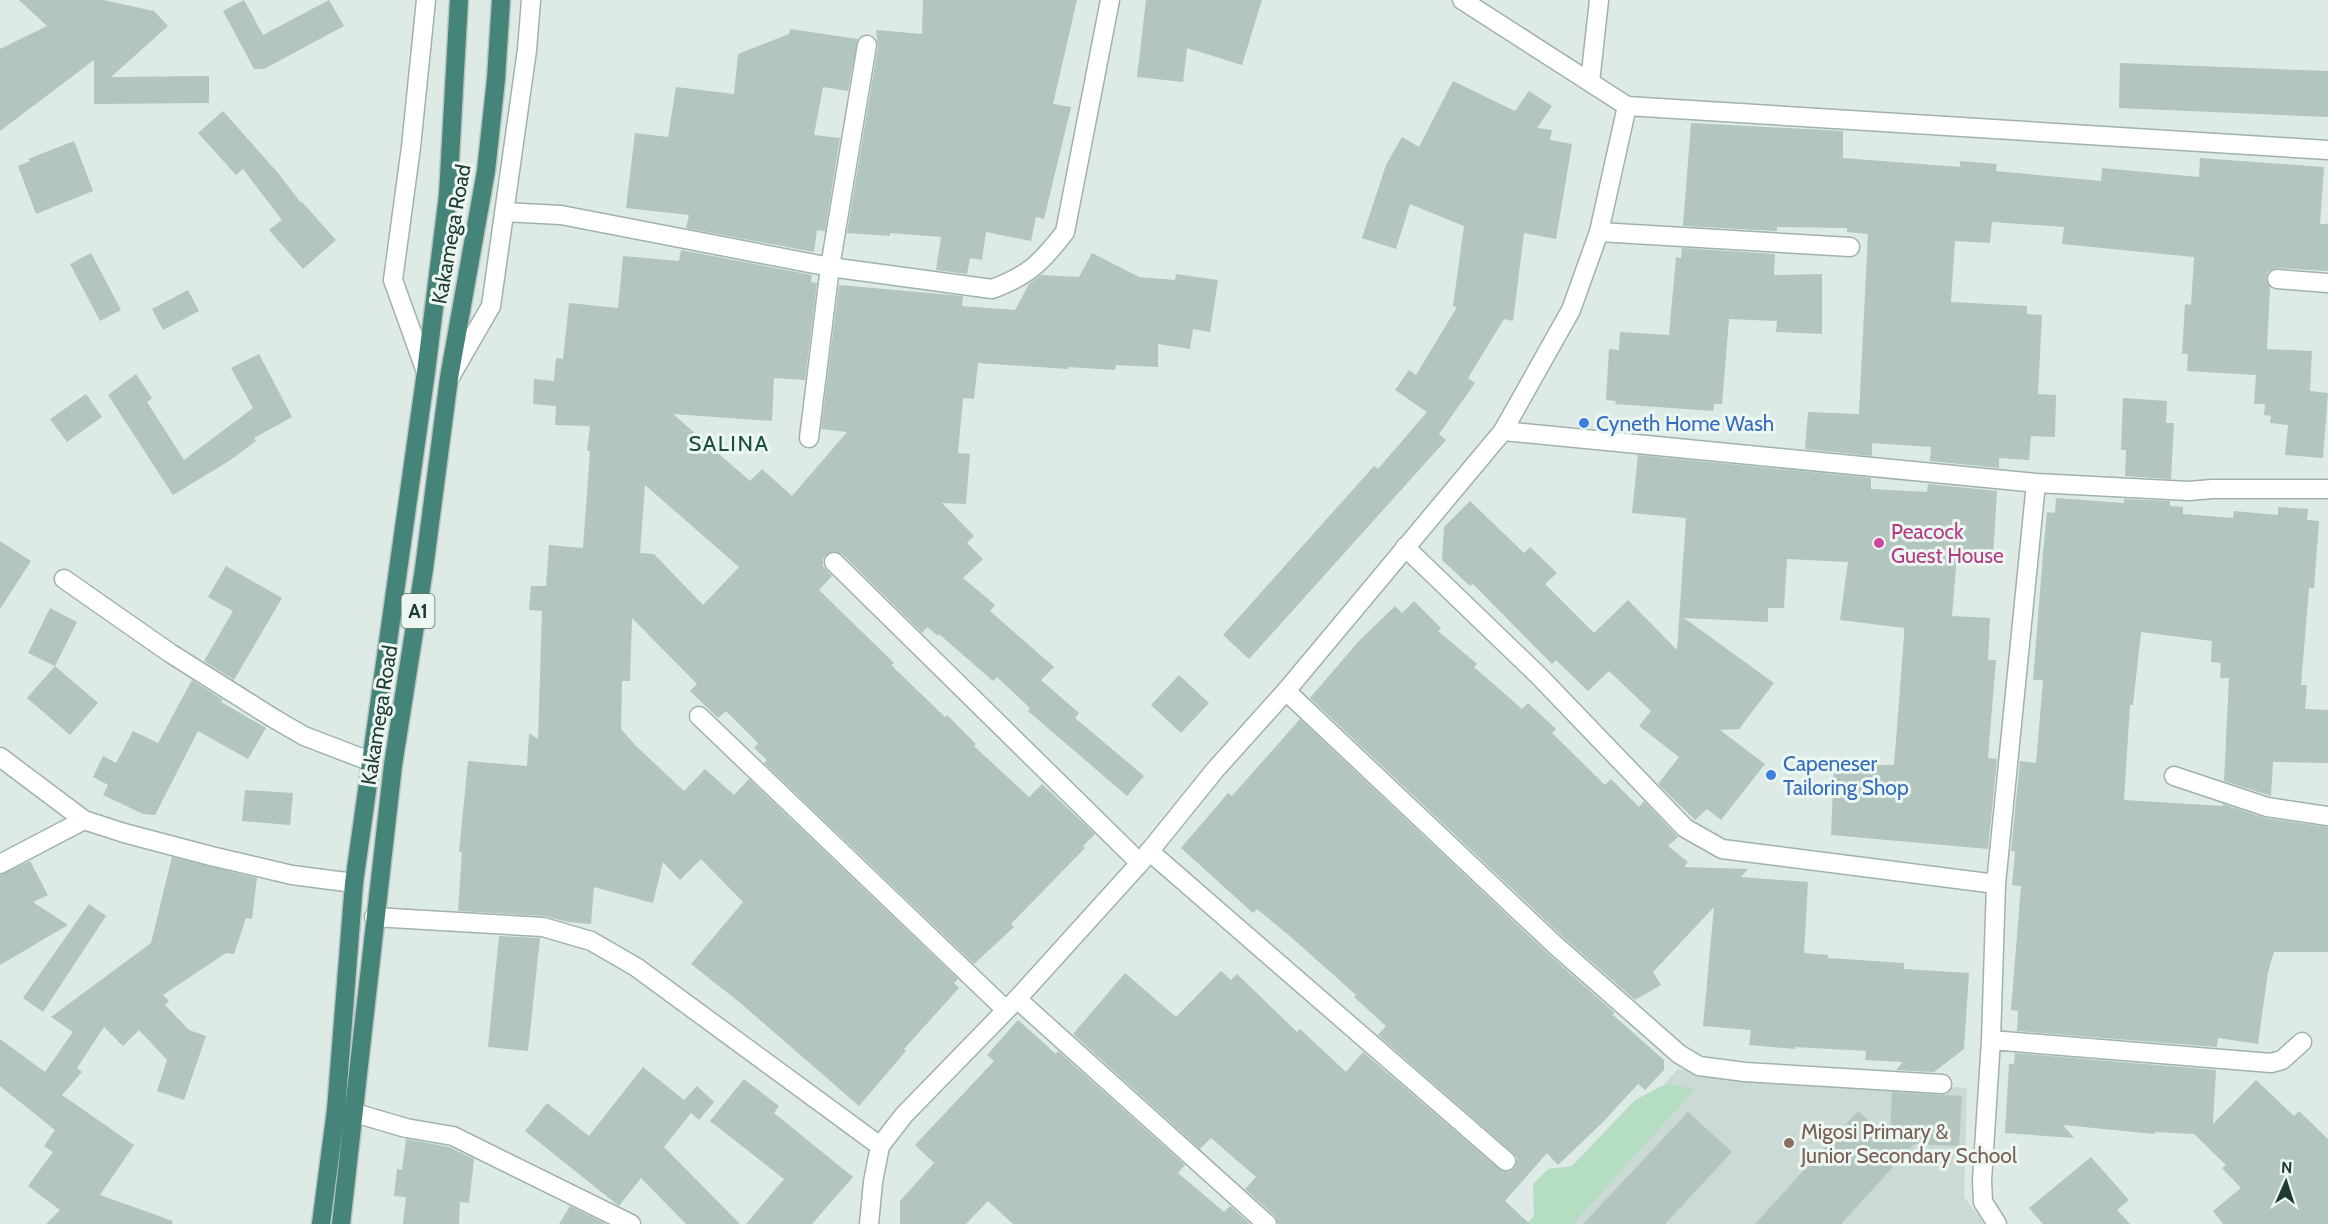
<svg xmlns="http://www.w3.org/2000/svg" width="2328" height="1224" font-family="Cabin,sans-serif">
	<rect width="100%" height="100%" fill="#ddeae5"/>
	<path fill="#cbdad4" d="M 1678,1069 L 1967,1088 L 1964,1197 L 1985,1224 L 1539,1224 Z"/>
	<path fill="#b4ddc1" d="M 1666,1084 L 1695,1089 L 1573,1224 L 1527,1224 L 1534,1216 L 1533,1184 L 1548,1169 L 1572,1166 L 1635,1100 Z"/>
	<path fill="#b2c5be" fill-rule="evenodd" d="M 19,0 L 103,0 L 154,11 L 168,26 L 111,77 L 209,76 L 209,103 L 94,104 L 94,60 L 0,131 L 0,49 L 47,26 Z
		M 244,0 L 263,35 L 329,0 L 344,26 L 264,69 L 254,69 L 223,11 Z
		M 923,0 L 1077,0 L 1053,104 L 1071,107 L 1044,219 L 1036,217 L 1031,241 L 986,232 L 982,260 L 970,258 L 967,274 L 936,270 L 941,237 L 890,233 L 890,236 L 847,233 L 878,47 L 876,30 L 922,34 Z
		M 1146,0 L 1262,0 L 1242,65 L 1187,48 L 1183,82 L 1137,77 Z
		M 790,29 L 858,39 L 848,91 L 823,87 L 814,135 L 840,138 L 825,231 L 817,230 L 814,252 L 686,228 L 689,215 L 626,208 L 635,133 L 668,137 L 676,87 L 734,94 L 738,54 L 789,34 Z
		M 2120,63 L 2328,71 L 2328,117 L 2119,108 Z
		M 1453,81 L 1515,111 L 1529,91 L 1552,106 L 1537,128 L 1552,130 L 1550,140 L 1572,144 L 1556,239 L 1524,233 L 1513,321 L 1504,319 L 1468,378 L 1475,383 L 1439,434 L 1446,440 L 1249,659 L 1223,635 L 1374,466 L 1378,469 L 1427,412 L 1395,390 L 1409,370 L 1416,375 L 1457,307 L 1453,306 L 1464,226 L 1410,204 L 1396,249 L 1362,238 L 1386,165 L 1402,137 L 1419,147 Z
		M 223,111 L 278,173 L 301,203 L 302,202 L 336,240 L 303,269 L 269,230 L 282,220 L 243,169 L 236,175 L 198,133 Z
		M 1691,123 L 1843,131 L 1843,158 L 1960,167 L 1960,161 L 1997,164 L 1996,171 L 2101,181 L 2102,168 L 2199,177 L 2200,158 L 2324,167 L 2320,224 L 2328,224 L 2328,271 L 2277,268 L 2268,272 L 2266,279 L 2270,288 L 2267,349 L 2312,351 L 2310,391 L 2328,393 L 2323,458 L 2285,455 L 2288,425 L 2270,423 L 2271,416 L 2264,415 L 2265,404 L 2254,404 L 2256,375 L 2187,371 L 2188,354 L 2182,354 L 2185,304 L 2191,305 L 2194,257 L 2062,244 L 2064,227 L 1992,222 L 1990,243 L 1955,241 L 1951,302 L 2027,306 L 2027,314 L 2042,315 L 2038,394 L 2056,395 L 2055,437 L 2031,436 L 2029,460 L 1999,458 L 1999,468 L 1930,461 L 1931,447 L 1872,443 L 1872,456 L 1805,449 L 1808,412 L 1859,414 L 1868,234 L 1847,232 L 1847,228 L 1777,227 L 1777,231 L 1683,226 Z
		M 74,141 L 93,191 L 36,214 L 18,166 L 30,161 L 28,159 Z
		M 1682,248 L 1775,254 L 1774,275 L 1822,274 L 1822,334 L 1776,332 L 1777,321 L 1729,319 L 1722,404 L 1714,404 L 1713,411 L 1615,404 L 1616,401 L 1606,400 L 1609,349 L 1619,350 L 1620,332 L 1669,335 L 1676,257 L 1681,258 Z
		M 681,250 L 812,275 L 811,282 L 817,283 L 805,380 L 774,378 L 772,421 L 673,414 L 750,481 L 762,469 L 792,496 L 847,432 L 821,429 L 839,285 L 963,296 L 962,306 L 1015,310 L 1029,284 L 1041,275 L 1079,277 L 1092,253 L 1139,277 L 1175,280 L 1176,274 L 1218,280 L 1210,332 L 1193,329 L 1190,349 L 1158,344 L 1158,367 L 1116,365 L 1115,370 L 1068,367 L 1068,369 L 978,363 L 974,399 L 963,398 L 958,453 L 970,454 L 966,504 L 942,503 L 974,536 L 967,543 L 983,559 L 963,578 L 995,605 L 990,611 L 1054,667 L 1041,680 L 1079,713 L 1075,718 L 1144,776 L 1127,796 L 1028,711 L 1030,708 L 997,677 L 993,681 L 939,634 L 938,636 L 927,627 L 922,633 L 842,554 L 832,551 L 823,559 L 823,566 L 832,576 L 819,590 L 894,663 L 891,665 L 945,717 L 947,715 L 976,744 L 974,746 L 1029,797 L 1042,784 L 1095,834 L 1083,846 L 1085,848 L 1011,924 L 1014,927 L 974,964 L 764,763 L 767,760 L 754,748 L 758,743 L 726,711 L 718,718 L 690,691 L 697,684 L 632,618 L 630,681 L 622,681 L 621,729 L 636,746 L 684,791 L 705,769 L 734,795 L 749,779 L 958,979 L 954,983 L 959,988 L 904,1049 L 906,1051 L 859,1106 L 738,1001 L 691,964 L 743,902 L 701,859 L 680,880 L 663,862 L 653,903 L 594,887 L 591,924 L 568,922 L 544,916 L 458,911 L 462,852 L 459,852 L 468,761 L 527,766 L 529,733 L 538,739 L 542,611 L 529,610 L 531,586 L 546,586 L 549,545 L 583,548 L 590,451 L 587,451 L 590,426 L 555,425 L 556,406 L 533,404 L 534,379 L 554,381 L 556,358 L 563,359 L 569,303 L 618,308 L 623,256 L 679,261 ZM 645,485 L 739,567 L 703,605 L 654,554 L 640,553 Z
		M 91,253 L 121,310 L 100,321 L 70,264 Z
		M 188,290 L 199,311 L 163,330 L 152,309 Z
		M 259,354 L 292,417 L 254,438 L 256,441 L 229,461 L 173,495 L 108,395 L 136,374 L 152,398 L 147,402 L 184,460 L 253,408 L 231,368 Z
		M 86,394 L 102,417 L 67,442 L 50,419 Z
		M 2123,398 L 2167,401 L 2166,423 L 2174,423 L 2171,479 L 2125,476 L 2126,450 L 2121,450 Z
		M 1638,455 L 1871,478 L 1871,489 L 1927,492 L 1928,484 L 1997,491 L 1993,557 L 1957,555 L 1952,616 L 1990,618 L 1988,660 L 1996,660 L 1988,758 L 1997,759 L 1988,849 L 1831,835 L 1834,764 L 1894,765 L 1904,637 L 1904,628 L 1840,620 L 1848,562 L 1787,559 L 1784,608 L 1768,608 L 1768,622 L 1684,618 L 1774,683 L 1739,729 L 1720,730 L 1765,764 L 1721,820 L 1707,809 L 1695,820 L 1658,784 L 1679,757 L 1639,726 L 1651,711 L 1609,671 L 1588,691 L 1556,660 L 1552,664 L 1473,584 L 1470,586 L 1442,560 L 1444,527 L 1470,501 L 1524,553 L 1530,547 L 1557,573 L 1545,584 L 1594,633 L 1628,600 L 1677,650 L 1686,518 L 1632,513 Z
		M 2056,498 L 2124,503 L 2124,499 L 2170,501 L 2170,506 L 2183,507 L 2183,514 L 2233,518 L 2234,511 L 2278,515 L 2278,507 L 2308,509 L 2307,520 L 2319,521 L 2314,588 L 2309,588 L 2301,685 L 2307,685 L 2305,709 L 2328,710 L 2328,763 L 2273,762 L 2271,796 L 2224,781 L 2229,678 L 2220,678 L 2221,663 L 2211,662 L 2212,641 L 2141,632 L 2133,705 L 2130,705 L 2124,800 L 2223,806 L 2223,804 L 2265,818 L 2328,827 L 2328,952 L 2274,952 L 2268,972 L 2258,1044 L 2218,1038 L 2217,1047 L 2017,1031 L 2018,1011 L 2011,1010 L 2021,886 L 2012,885 L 2015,851 L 2011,851 L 2020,761 L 2036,763 L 2043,680 L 2033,680 L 2043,554 L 2047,512 L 2055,513 Z
		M 0,541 L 31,561 L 0,609 Z
		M 226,566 L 282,598 L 234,680 L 204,661 L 233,611 L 208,597 Z
		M 1414,601 L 1441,628 L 1438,631 L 1477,664 L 1474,667 L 1522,709 L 1528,703 L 1556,729 L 1552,733 L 1605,785 L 1611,779 L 1639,807 L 1644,801 L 1678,837 L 1668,846 L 1688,862 L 1684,867 L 1748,869 L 1741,877 L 1808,882 L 1804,953 L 1828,955 L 1828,958 L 1904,963 L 1904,969 L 1969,973 L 1964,1049 L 1934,1072 L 1896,1070 L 1903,1062 L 1865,1060 L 1866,1051 L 1795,1047 L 1795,1049 L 1749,1045 L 1751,1030 L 1703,1026 L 1714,907 L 1653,972 L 1661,985 L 1635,1000 L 1562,936 L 1310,698 L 1358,642 L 1395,606 L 1402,613 Z
		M 50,608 L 77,622 L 55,666 L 28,653 Z
		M 55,666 L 98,703 L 70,735 L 27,698 Z
		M 1179,675 L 1209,703 L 1181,733 L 1151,705 Z
		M 192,680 L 223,700 L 221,702 L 266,728 L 248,759 L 198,731 L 155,815 L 143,814 L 103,795 L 108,785 L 93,777 L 103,756 L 116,763 L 133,731 L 158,743 Z
		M 1300,719 L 1546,952 L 1615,1013 L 1612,1014 L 1664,1060 L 1664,1070 L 1645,1090 L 1638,1084 L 1603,1122 L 1558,1165 L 1547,1153 L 1505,1201 L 1530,1224 L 1278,1224 L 1275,1216 L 1245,1189 L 1256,1177 L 1211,1138 L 1200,1149 L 1073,1034 L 1125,973 L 1176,1017 L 1221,971 L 1231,980 L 1237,974 L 1297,1032 L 1300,1029 L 1346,1072 L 1363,1052 L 1499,1169 L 1509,1172 L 1515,1168 L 1517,1158 L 1513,1153 L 1378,1035 L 1386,1026 L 1354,997 L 1356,995 L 1291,937 L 1257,909 L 1253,913 L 1181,848 L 1228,793 L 1232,796 Z
		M 245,790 L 293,793 L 290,825 L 242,821 Z
		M 172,857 L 257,878 L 252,919 L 246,918 L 234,954 L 226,953 L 163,995 L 169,1001 L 165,1005 L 189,1030 L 206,1036 L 184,1100 L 157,1091 L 167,1060 L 139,1030 L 123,1046 L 104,1027 L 77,1068 L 82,1072 L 62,1095 L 134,1145 L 100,1195 L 173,1221 L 172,1224 L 46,1224 L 60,1210 L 28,1186 L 53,1152 L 44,1146 L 55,1130 L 0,1086 L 0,1039 L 45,1072 L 73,1032 L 51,1017 L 151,943 Z
		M 30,861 L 48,895 L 33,902 L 68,925 L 0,965 L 0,875 Z
		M 89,904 L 106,916 L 43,1012 L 23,998 Z
		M 499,936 L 540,938 L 528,1051 L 488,1047 Z
		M 1018,1020 L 1056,1054 L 1058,1051 L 1185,1165 L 1178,1173 L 1224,1212 L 1230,1206 L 1250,1224 L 1013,1224 L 988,1201 L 966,1224 L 900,1224 L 900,1201 L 934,1163 L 915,1145 L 994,1061 L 987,1055 Z
		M 2015,1053 L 2216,1070 L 2213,1124 L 2256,1080 L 2294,1116 L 2299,1111 L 2328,1139 L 2328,1224 L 2223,1224 L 2213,1211 L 2241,1188 L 2222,1168 L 2226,1165 L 2194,1134 L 2155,1132 L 2155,1134 L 2063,1125 L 2074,1138 L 2005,1133 L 2009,1064 L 2014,1064 Z
		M 643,1067 L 684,1100 L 697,1086 L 714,1102 L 699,1120 L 691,1113 L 664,1147 L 740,1224 L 686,1224 L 641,1178 L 619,1206 L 525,1131 L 547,1103 L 589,1136 Z
		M 744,1079 L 779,1106 L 774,1113 L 853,1177 L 812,1224 L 746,1224 L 784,1179 L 710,1121 Z
		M 1892,1092 L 1962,1096 L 1959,1146 L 1914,1144 L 1841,1224 L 1755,1224 L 1858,1111 L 1890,1140 Z
		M 1688,1112 L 1732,1152 L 1665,1224 L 1583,1224 Z
		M 406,1139 L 449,1147 L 474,1159 L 469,1203 L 460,1202 L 459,1224 L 403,1224 L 406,1197 L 394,1196 L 397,1169 L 402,1170 Z
		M 2091,1157 L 2129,1200 L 2117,1210 L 2130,1224 L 2043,1224 L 2029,1208 Z
		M 570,1206 L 606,1224 L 559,1224 Z"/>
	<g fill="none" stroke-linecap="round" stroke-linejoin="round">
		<g stroke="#a0b2ac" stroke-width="21">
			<path id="minor" d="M 1590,82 L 1599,0
				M 505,212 L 561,215 L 830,267 L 992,289 C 1028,276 1042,262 1065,232 L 1110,0
				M 1599,232 L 1850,247
				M 2277,279 L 2328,283
				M 1503,431 L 2036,483 L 2189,491 L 2212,489 L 2328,489
				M 809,438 L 830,267 L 867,45
				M 1405,547 L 1539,676 L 1685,828 L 1722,849 L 1996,884 L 1991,1040 L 1982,1181 L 1983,1202 L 1997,1224
				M 834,562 L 1140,863
				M 64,579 L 170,653 L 273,718 L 304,736 L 372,762
				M 1286,691 L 1554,944 L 1679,1054 L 1699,1066 L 1745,1072 L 1942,1084
				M 699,716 L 1006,1010
				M 0,757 L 84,820 L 124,833 L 211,856 L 292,875 L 354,883
				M 2174,776 L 2267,807 L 2328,816
				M 1149,851 L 1506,1161
				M 0,864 L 84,820
				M 1996,884 L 2036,483
				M 374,917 L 543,927 L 591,941 L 636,967 L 880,1146
				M 1017,999 L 1267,1224
				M 1991,1040 L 2271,1063 L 2282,1060 L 2302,1042
				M 355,1113 L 406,1128 L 453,1136 L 631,1224"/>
		</g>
		<g stroke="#a0b2ac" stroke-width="21">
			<path id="tertiary" d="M 426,0 L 411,147 L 393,280 L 426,372
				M 1462,0 L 1627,106 L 2328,150
				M 450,377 L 491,306 L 527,50 L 531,0
				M 869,1224 L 873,1182 L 880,1146 L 904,1115 L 1017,999 L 1140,863 L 1215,770 L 1286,691 L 1503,431 L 1571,310 L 1599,232 L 1627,106"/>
		</g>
		<g stroke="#bcc4c2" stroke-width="21">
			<path id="trunk" d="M 321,1224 L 336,1110 L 354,883 L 426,372 L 448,195 L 459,0
				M 341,1224 L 393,765 L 424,569 L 449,378 L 486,171 L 496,79 L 501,0"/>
		</g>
		<use href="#minor" stroke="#fff" stroke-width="18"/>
		<use href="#tertiary" stroke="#fff" stroke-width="18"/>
		<use href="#trunk" stroke="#448479" stroke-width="18"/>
	</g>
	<g fill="#3f7fe0" stroke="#edf7f2" stroke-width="2">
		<circle cx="1584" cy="423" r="6"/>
		<circle cx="1771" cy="775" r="6"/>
	</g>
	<circle fill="#d1479c" stroke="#edf7f2" stroke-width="2" cx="1879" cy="543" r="6"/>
	<circle fill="#8d6e63" stroke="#edf7f2" stroke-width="2" cx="1789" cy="1143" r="6"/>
	<g text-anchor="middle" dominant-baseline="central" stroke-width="6" stroke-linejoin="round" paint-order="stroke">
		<rect fill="#edf7f2" stroke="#5c736d" stroke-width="1.5" x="401.5" y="594" width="33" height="34" rx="4.5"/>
		<g font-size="20" font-weight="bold" fill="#1e3a34">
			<text x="418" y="611">A1</text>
		</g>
		<g font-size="21" fill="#1e3a34" stroke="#edf7f2">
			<text transform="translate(451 234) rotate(-80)">Kakamega Road</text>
			<text transform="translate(379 715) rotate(-81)">Kakamega Road</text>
		</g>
		<g font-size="21" fill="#366cbe" stroke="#edf7f2" text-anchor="start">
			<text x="1596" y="423">Cyneth Home Wash</text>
			<text x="1783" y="763">Capeneser<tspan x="1783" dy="24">Tailoring Shop</tspan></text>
		</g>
		<g font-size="21" fill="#b23c85" stroke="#edf7f2" text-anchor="start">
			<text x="1891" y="531">Peacock<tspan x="1891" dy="24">Guest House</tspan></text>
		</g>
		<g font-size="21" fill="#785e54" stroke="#edf7f2" text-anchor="start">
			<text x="1801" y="1131">Migosi Primary &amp;<tspan x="1801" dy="24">Junior Secondary School</tspan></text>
		</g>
		<g font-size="22" letter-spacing="1.5" fill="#194c43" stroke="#edf7f2">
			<text x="729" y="443">SALINA</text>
		</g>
	</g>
	<g transform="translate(2286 1182) rotate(3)" stroke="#edf7f2" stroke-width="4.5" paint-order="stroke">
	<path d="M0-4.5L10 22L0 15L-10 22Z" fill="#1e3a34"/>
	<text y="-9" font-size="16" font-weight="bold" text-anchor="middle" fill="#1e3a34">N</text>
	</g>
</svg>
